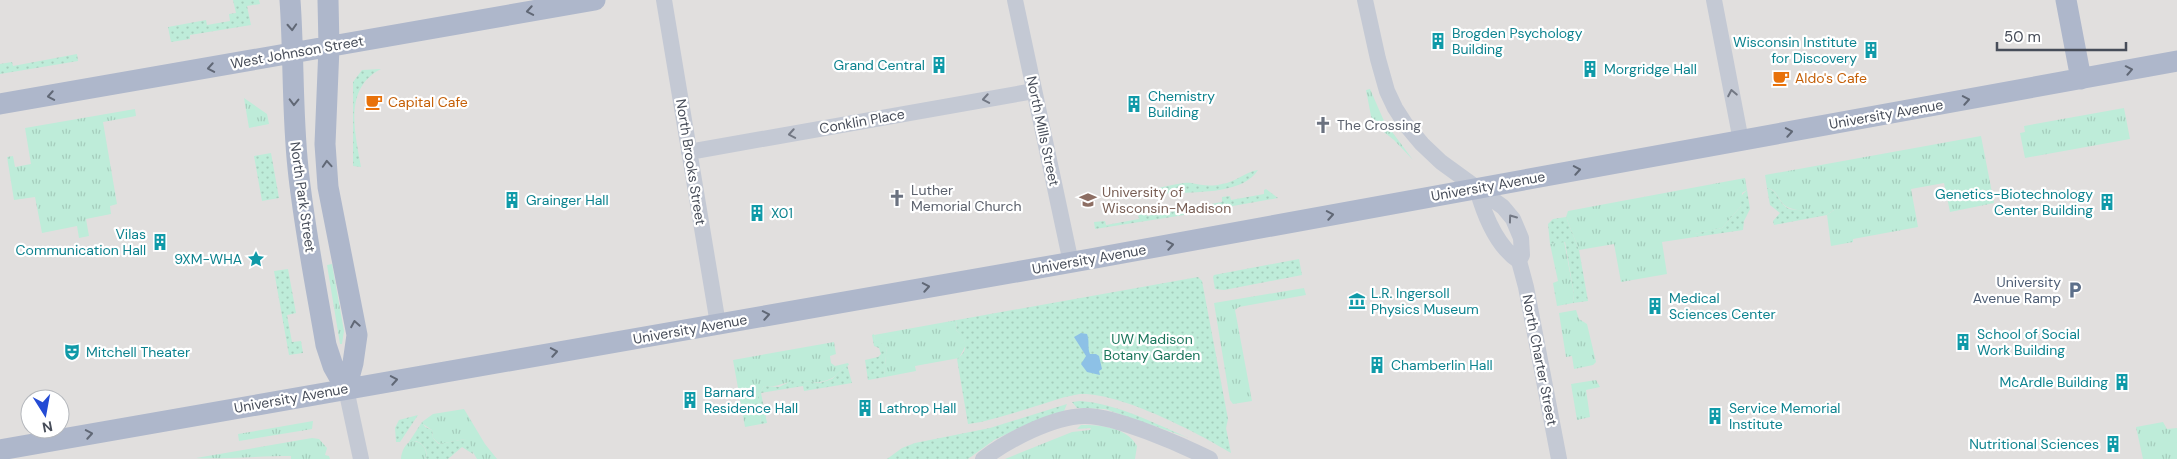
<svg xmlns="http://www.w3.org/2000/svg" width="2177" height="459" font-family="'DM Sans',sans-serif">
	<defs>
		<pattern id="grass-tufts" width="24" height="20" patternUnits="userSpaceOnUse" patternTransform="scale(1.25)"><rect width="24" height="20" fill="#beecd9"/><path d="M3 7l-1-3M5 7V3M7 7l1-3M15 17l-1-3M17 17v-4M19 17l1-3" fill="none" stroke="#a5ccbc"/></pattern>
		<pattern id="garden-dots" width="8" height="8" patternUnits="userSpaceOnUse" patternTransform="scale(1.25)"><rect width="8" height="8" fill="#beecd9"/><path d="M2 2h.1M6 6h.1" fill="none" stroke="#a5ccbc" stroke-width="1.8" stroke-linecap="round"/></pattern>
	</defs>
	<rect width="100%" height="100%" fill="#f0eeed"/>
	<path fill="#e1dfde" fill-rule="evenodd" d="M 0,0 L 2177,0 L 2177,459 L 0,459 ZM 30,399 L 60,399 L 60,429 L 30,429 Z"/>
	<path fill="url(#grass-tufts)" d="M 1370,89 L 1384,121 L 1413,160 L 1394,140 L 1375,125 L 1371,116 L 1366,90 Z
		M 244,98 L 267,114 L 269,124 L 249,128 Z
		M 2124,108 L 2130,139 L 2025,158 L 2020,133 L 2025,132 L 2024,126 Z
		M 135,109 L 136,116 L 103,122 L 117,204 L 110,206 L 111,214 L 86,219 L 89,236 L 79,238 L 77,226 L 42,233 L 35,197 L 14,200 L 7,157 L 13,156 L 15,167 L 31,164 L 25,128 Z
		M 1981,136 L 1994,203 L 1950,212 L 1944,183 L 1911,189 L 1918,227 L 1853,239 L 1853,242 L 1831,246 L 1827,215 L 1834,210 C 1821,210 1802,213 1790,208 C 1778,205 1779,189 1767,188 L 1765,175 Z
		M 1745,178 L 1747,190 L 1742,193 L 1741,206 L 1722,228 L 1695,234 L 1695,237 L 1662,242 L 1667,274 L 1621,282 L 1614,244 L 1579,250 L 1566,217 L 1568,211 Z
		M 1564,241 L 1574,294 L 1573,303 L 1557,306 L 1553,283 L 1558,281 L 1550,244 Z
		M 332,264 L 344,331 L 342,344 L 340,344 L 327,265 Z
		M 1304,288 L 1306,295 L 1239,307 L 1235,310 L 1252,401 L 1233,404 L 1230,400 L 1214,303 Z
		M 1576,310 L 1579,319 L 1587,324 L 1596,362 L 1593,365 L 1574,369 L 1572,356 L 1566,357 L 1559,313 Z
		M 957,320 L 956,330 L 963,336 L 966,345 L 959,358 L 915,366 L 916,371 L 885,377 C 884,366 887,355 886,347 L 875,340 L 874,335 Z
		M 834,342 L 836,354 L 830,356 L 831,363 L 835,366 L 848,363 L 849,365 C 841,368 838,376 830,379 C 818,385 808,381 796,381 C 784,382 776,388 764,386 L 758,396 L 761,424 L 745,427 L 733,360 Z
		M 1596,380 L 1600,387 L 1586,390 L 1590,417 L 1577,420 L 1571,384 Z
		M 464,409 L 485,444 L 497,459 L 477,459 L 465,439 L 440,444 L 433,438 L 432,430 L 423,424 L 422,422 L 433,414 Z
		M 313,421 L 312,429 L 239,441 L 238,434 Z
		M 2163,422 L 2167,429 L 2177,428 L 2177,459 L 2143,459 L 2136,427 Z
		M 1081,425 C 1100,425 1127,427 1137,446 L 1135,459 L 1005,459 L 1072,432 L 1090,430 L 1091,428 L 1077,429 Z
		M 312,438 L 319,439 L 327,448 L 325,455 L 329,456 L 330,459 L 291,459 L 291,456 C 263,456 222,459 196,458 Z
		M 412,441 C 422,441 429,450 425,459 L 401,459 C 401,452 406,442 412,441 Z"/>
	<path fill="url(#garden-dots)" d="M 233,0 L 259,0 L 260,4 L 247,6 L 251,25 L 190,35 L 190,39 L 171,42 L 168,27 L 206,20 L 207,25 L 230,21 L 229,14 L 236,13 Z
		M 77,54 L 78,61 L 0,74 L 0,64 L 12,62 L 13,66 Z
		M 381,69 C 343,88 355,133 361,167 L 353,166 L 353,82 L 362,70 Z
		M 271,153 L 279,198 L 262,201 L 254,156 Z
		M 1258,170 C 1244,193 1200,192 1176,193 C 1163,193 1150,196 1138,198 L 1137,193 C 1146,191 1185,181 1191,183 C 1202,185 1210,187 1222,184 C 1236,182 1245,172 1258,170 Z
		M 1767,188 C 1779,190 1778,205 1790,209 C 1803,212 1821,209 1835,209 L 1827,215 L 1774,225 L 1773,221 L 1780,213 L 1770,205 Z
		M 1266,189 L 1278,198 L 1188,214 L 1186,205 L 1189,205 L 1189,208 L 1222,202 L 1222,197 L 1230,196 L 1231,200 L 1264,194 L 1264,190 Z
		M 1747,190 L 1750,209 L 1744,221 L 1743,230 L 1695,237 L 1694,234 L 1722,228 L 1741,206 L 1741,196 Z
		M 1183,205 L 1184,215 L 1095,229 L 1094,222 L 1105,221 L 1106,225 L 1139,219 L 1138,214 L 1146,212 L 1147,216 L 1181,210 L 1180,206 Z
		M 1566,217 L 1579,250 L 1588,301 L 1573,303 L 1574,294 L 1565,242 L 1550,244 L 1548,224 L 1553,219 Z
		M 1299,259 L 1302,275 L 1224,290 L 1215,289 L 1213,277 L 1214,275 Z
		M 288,269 L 296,313 L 287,315 L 292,342 L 301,341 L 303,353 L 289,355 L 274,271 Z
		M 1198,277 L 1202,281 L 1228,419 L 1226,428 L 1231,453 C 1197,432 1119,392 1080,394 C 1065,396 1050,402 1036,406 C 1018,412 1000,417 981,422 L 968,424 L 957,359 C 969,351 967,338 956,330 L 957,320 Z
		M 874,334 L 875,340 L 880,342 L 886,347 C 887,355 884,366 885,377 L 868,380 L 865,360 L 878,357 L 881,354 L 879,348 L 874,346 L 872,335 Z
		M 847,365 L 852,383 L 804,391 L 803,386 L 761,393 L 767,423 L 761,424 L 758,396 L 764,386 L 779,387 L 793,380 L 820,383 L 832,379 Z
		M 1080,401 C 1119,404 1153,423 1189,438 L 1105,409 L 1077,408 L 1072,402 Z
		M 1067,404 L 1064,411 L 1025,425 L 994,440 L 968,459 L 887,459 L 902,448 L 915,443 L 990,428 Z
		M 418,415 L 400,442 L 396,442 L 395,428 L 399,420 Z
		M 422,422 L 425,427 L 432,430 L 433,438 L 439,444 L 465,439 L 470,442 L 473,454 L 462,447 L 448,459 L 425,459 C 429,451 424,444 416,441 L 409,442 Z"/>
	<path fill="#8dc1e6" d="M 1081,333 L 1087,334 C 1090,342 1087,347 1090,354 L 1096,354 L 1099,356 L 1102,369 L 1099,371 L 1100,375 L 1087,372 L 1081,364 L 1086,356 L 1074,337 Z"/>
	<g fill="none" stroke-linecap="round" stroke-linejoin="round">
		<path stroke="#c4c9d4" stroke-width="16" d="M 664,0 L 718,324
			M 1015,0 L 1071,263
			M 1365,0 L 1378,59 L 1387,91 L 1395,108 L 1406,125 L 1422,144 L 1441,162 L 1503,207 L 1513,219 L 1521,238 L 1522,255 L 1519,261 L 1526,287 L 1559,459
			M 1714,0 L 1741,141
			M 689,152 L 1034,91
			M 1477,189 C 1484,214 1496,246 1519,261
			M 346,389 L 361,459
			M 983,459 C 1008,440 1052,417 1084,416 C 1114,415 1182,445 1210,459"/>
		<path stroke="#aeb7cb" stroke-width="21" d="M 290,0 C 294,56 292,112 298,168 C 304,227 316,286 326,345 L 333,366 L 346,389
			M 328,0 L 329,47 L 325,144 L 328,187 L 357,335 L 353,363 L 346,389
			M 2066,0 L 2081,79
			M 0,104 L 595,0
			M 0,450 L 1090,259 L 2177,61"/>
	</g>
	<defs><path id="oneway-chevron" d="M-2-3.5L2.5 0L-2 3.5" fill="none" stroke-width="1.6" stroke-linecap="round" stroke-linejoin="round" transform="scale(1.25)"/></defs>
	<g stroke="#616876">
		<use href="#oneway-chevron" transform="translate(530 11) rotate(170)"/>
		<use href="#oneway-chevron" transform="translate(292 27) rotate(87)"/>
		<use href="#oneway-chevron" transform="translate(211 68) rotate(170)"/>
		<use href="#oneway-chevron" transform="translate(2129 70) rotate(-11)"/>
		<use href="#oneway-chevron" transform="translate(51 96) rotate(170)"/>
		<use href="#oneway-chevron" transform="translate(1966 100) rotate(-10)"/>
		<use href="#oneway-chevron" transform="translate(294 102) rotate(91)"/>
		<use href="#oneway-chevron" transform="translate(1789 132) rotate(-10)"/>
		<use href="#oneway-chevron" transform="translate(327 164) rotate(-94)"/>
		<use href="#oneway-chevron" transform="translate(1577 170) rotate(-10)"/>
		<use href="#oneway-chevron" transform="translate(1330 215) rotate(-10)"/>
		<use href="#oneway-chevron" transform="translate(1170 245) rotate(-10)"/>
		<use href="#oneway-chevron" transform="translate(926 287) rotate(-10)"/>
		<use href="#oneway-chevron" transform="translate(766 315) rotate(-10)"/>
		<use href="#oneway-chevron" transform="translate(355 324) rotate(-100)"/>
		<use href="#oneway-chevron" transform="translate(554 352) rotate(-10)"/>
		<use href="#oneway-chevron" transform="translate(394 380) rotate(-10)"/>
		<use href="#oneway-chevron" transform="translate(89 434) rotate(-10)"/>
	</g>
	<g stroke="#737884">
		<use href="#oneway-chevron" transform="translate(1732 93) rotate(-101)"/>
		<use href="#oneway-chevron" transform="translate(986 99) rotate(170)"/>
		<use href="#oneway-chevron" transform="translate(792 134) rotate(170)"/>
		<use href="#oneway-chevron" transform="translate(1512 218) rotate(-126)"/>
	</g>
	<defs>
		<g id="building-bare" transform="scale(1.35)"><path d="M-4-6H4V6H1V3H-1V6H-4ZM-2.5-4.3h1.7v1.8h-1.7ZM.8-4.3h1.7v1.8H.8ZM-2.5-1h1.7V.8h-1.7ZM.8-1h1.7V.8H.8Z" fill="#0f9aa8" stroke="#fff" stroke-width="2.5" paint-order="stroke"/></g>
		<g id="cafe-bare" transform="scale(1.35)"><path d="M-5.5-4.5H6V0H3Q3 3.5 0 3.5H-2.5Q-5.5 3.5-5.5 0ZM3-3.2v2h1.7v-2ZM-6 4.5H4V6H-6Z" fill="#e8710a" stroke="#fff" stroke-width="2.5" paint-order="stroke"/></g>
		<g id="church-bare" transform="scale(1.35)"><path d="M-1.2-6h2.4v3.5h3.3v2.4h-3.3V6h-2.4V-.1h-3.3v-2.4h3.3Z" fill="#6b7280" stroke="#fff" stroke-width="2.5" paint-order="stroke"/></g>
		<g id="university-bare" transform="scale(1.35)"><path d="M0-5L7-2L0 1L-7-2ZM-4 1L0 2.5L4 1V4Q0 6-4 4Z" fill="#8d6e63" stroke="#fff" stroke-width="2.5" paint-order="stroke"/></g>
		<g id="sight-bare" transform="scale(1.35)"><path d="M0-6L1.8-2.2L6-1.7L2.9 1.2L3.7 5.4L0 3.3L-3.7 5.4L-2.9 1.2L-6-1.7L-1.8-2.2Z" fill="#0f9aa8" stroke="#fff" stroke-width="2.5" paint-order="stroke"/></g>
		<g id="parking-bare" transform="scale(1.35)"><path d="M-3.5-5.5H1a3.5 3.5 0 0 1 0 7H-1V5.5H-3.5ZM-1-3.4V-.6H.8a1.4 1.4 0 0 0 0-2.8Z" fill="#5c6f8a" stroke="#fff" stroke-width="2.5" paint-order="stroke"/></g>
		<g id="museum-bare" transform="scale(1.35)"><path d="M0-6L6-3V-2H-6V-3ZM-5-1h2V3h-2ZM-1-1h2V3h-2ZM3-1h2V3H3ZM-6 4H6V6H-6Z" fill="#0f9aa8" stroke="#fff" stroke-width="2.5" paint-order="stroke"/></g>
		<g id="theatre-bare" transform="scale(1.35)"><path d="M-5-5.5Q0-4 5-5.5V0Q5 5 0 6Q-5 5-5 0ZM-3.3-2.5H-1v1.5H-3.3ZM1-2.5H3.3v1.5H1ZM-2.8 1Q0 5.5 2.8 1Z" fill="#0f9aa8" stroke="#fff" stroke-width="2.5" paint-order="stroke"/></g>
	</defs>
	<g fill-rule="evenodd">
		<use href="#building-bare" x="1438" y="41"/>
		<use href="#building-bare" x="1871" y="50"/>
		<use href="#building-bare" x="939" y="65"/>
		<use href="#building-bare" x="1590" y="69"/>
		<use href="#cafe-bare" x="1781" y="78"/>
		<use href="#cafe-bare" x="374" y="102"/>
		<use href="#building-bare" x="1134" y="104"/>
		<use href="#church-bare" x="1323" y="125"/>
		<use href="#church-bare" x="897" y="198"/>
		<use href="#building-bare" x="512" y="200"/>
		<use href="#university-bare" x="1088" y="200"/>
		<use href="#building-bare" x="2107" y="202"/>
		<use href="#building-bare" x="757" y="213"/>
		<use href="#building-bare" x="160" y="242"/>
		<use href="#sight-bare" x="256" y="259"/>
		<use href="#parking-bare" x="2075" y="290"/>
		<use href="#museum-bare" x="1357" y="301"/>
		<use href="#building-bare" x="1655" y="306"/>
		<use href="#building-bare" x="1963" y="342"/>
		<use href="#theatre-bare" x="72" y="352"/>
		<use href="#building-bare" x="1377" y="365"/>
		<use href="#building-bare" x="2122" y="382"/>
		<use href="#building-bare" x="690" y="400"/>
		<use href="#building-bare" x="865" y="408"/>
		<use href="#building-bare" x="1715" y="416"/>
		<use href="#building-bare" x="2113" y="444"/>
	</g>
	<g text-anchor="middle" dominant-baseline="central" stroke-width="4.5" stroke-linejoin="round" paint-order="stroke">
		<g font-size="14" fill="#0d838f" stroke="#fff" text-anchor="start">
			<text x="1452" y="33">Brogden Psychology<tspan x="1452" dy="16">Building</tspan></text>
			<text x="1857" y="42" text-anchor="end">Wisconsin Institute<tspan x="1857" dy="16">for Discovery</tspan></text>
			<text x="925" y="65" text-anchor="end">Grand Central</text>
			<text x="1604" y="69">Morgridge Hall</text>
			<text x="1148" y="96">Chemistry<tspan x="1148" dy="16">Building</tspan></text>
			<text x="2093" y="194" text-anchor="end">Genetics-Biotechnology<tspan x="2093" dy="16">Center Building</tspan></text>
			<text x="526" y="200">Grainger Hall</text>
			<text x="771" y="213">X01</text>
			<text x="146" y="234" text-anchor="end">Vilas<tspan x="146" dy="16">Communication Hall</tspan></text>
			<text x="242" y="259" text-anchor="end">9XM-WHA</text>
			<text x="1371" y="293">L.R. Ingersoll<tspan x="1371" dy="16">Physics Museum</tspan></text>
			<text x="1669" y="298">Medical<tspan x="1669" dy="16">Sciences Center</tspan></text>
			<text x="1977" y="334">School of Social<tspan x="1977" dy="16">Work Building</tspan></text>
			<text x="86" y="352">Mitchell Theater</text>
			<text x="1391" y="365">Chamberlin Hall</text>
			<text x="2108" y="382" text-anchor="end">McArdle Building</text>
			<text x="704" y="392">Barnard<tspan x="704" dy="16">Residence Hall</tspan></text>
			<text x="879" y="408">Lathrop Hall</text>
			<text x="1729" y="408">Service Memorial<tspan x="1729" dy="16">Institute</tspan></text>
			<text x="2099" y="444" text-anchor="end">Nutritional Sciences</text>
		</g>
		<g font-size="14" fill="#474d59" stroke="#fff">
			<text transform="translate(297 52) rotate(-10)">West Johnson Street</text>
			<text transform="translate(1886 114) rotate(-10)">University Avenue</text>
			<text transform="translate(862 121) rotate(-10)">Conklin Place</text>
			<text transform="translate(1043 131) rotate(78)">North Mills Street</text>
			<text transform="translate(691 162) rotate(81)">North Brooks Street</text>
			<text transform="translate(1488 186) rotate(-10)">University Avenue</text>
			<text transform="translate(303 197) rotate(82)">North Park Street</text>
			<text transform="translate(1089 259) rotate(-10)">University Avenue</text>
			<text transform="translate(690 329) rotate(-10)">University Avenue</text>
			<text transform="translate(1540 360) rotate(79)">North Charter Street</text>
			<text transform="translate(291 398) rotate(-10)">University Avenue</text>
		</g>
		<g font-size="14" fill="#c56008" stroke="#fff" text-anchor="start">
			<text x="1795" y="78">Aldo's Cafe</text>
			<text x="388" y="102">Capital Cafe</text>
		</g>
		<g font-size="14" fill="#5b616d" stroke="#fff" text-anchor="start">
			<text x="1337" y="125">The Crossing</text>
			<text x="911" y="190">Luther<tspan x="911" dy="16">Memorial Church</tspan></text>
		</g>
		<g font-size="14" fill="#785e54" stroke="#fff" text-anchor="start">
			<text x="1102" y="192">University of<tspan x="1102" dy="16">Wisconsin-Madison</tspan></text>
		</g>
		<g font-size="14" fill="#4e5e75" stroke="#fff" text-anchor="end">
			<text x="2061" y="282">University<tspan x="2061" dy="16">Avenue Ramp</tspan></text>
		</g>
		<g font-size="14" fill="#1c765c" stroke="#fff">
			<text x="1152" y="339">UW Madison<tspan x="1152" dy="16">Botany Garden</tspan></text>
		</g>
	</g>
	<g transform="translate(45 414) rotate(169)"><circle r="24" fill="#ffffff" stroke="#b5b8bd"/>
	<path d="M0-4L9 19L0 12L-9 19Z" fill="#244bd4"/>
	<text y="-8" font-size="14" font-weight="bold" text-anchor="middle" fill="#474d59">N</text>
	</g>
	<path d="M1997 42v8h129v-8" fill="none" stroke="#474d59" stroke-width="2.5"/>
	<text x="2004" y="42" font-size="15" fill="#474d59" stroke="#ffffff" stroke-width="4" paint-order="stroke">50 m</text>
</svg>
